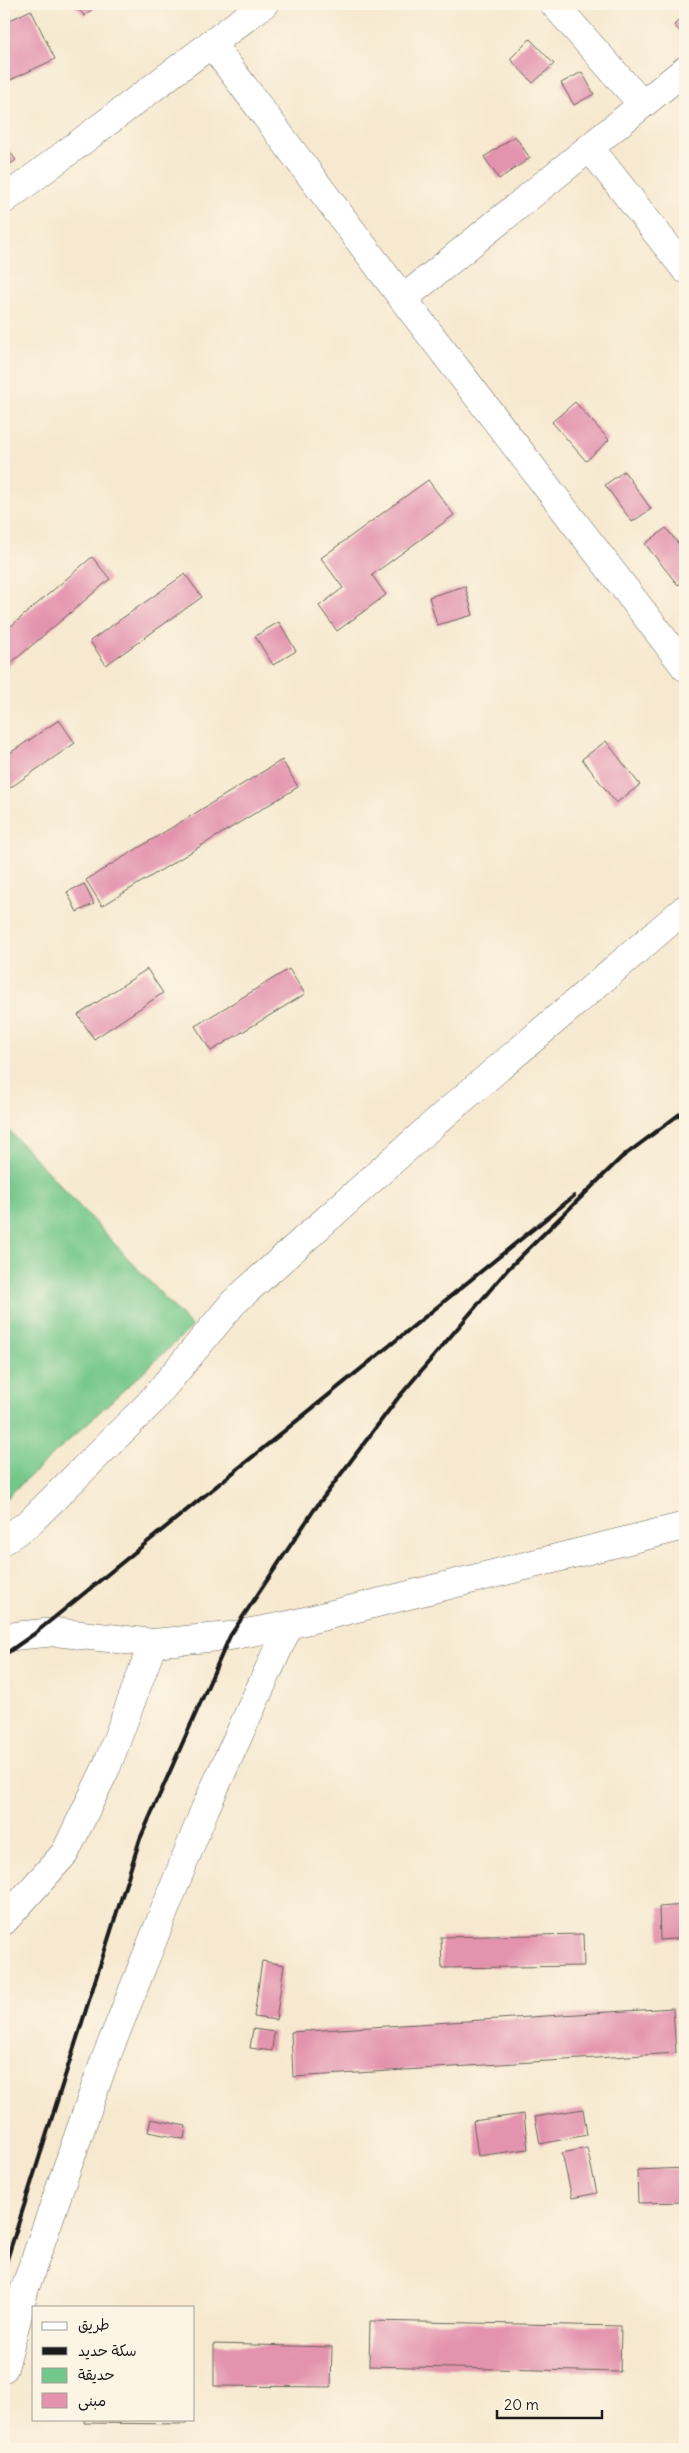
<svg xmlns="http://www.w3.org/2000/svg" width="689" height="2453" font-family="Delius,'Playpen Sans Arabic',sans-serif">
	<rect width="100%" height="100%" fill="#fcf5e5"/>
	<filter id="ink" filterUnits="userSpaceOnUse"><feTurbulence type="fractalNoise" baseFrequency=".02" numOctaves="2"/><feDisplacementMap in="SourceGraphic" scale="10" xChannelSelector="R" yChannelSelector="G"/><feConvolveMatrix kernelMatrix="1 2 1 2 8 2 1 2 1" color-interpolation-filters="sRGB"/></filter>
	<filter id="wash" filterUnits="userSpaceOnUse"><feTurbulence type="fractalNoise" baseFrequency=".0096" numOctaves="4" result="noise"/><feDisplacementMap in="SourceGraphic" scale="20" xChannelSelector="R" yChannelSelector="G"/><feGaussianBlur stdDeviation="1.12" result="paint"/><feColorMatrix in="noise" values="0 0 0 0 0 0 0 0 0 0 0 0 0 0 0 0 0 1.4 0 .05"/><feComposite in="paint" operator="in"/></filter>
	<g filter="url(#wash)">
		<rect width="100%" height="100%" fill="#f6e9d0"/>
		<path fill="#73c78a" stroke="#487253" d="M 4,1125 L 192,1327 L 4,1500 Z"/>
		<g id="blocks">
			<path fill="#e393ae" d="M 73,4 L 98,4 L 85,16 Z
				M 31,10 L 55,59 L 4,83 L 4,23 Z
				M 685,14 L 685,37 L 674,25 Z
				M 530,39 L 554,64 L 533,83 L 510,59 Z
				M 582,72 L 594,94 L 574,105 L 561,83 Z
				M 515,136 L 530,158 L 499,179 L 484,157 Z
				M 4,144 L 16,160 L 4,169 Z
				M 575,402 L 609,440 L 586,461 L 552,422 Z
				M 624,471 L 651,509 L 632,522 L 605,485 Z
				M 428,480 L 454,515 L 372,575 L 386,595 L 337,631 L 319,606 L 343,588 L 321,558 Z
				M 666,528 L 685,552 L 685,579 L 678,585 L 645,544 Z
				M 92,557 L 110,579 L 4,669 L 4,632 Z
				M 185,574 L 202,597 L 106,665 L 90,641 Z
				M 465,586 L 473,615 L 437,625 L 429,597 Z
				M 279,622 L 296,651 L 273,665 L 255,636 Z
				M 59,720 L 75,743 L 4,792 L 4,757 Z
				M 606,741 L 640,785 L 616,803 L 582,759 Z
				M 282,760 L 298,787 L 102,906 L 86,880 Z
				M 84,884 L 94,904 L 77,912 L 67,892 Z
				M 147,969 L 163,993 L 94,1039 L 78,1015 Z
				M 289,969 L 305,994 L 211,1051 L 195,1026 Z
				M 685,1905 L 685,1938 L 660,1940 L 659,1907 Z
				M 583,1934 L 584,1966 L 442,1968 L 441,1937 Z
				M 262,1961 L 284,1965 L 276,2020 L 254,2017 Z
				M 673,2008 L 676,2053 L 293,2077 L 291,2032 Z
				M 253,2029 L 274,2032 L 272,2051 L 250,2048 Z
				M 583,2109 L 587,2135 L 540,2144 L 535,2117 Z
				M 524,2114 L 528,2149 L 478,2156 L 473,2121 Z
				M 151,2119 L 186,2126 L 184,2139 L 148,2132 Z
				M 587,2148 L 597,2193 L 572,2198 L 562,2153 Z
				M 685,2168 L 685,2202 L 638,2203 L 637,2170 Z
				M 370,2321 L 621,2326 L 620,2372 L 369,2366 Z
				M 214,2344 L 332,2347 L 331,2387 L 214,2386 Z
				M 84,2419 L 186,2419 L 186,2424 L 84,2423 Z"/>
		</g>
	</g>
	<g filter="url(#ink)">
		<use href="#blocks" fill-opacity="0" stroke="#68645b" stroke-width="1"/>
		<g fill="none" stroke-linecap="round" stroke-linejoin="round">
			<g stroke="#68645b" stroke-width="29">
				<path id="street" d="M 554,4 L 642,104
					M 211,43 L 403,299 L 685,667
					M 590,148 L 685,269
					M 4,200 L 264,4
					M 403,299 L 685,70
					M 4,1540 L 28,1524 L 149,1404 L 234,1302 L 446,1113 L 685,909
					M 4,1637 L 55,1632 L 153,1643 L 230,1636 L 289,1625 L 685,1526
					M 4,1921 L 65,1853 L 107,1766 L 153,1643
					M 4,2368 L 25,2288 L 103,2065 L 205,1809 L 289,1625"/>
			</g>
			<use href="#street" stroke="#fff" stroke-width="28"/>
			<path stroke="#1c1c1c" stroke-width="4" d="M 621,1158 L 685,1110
				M 4,1655 L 34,1634 L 574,1196
				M 4,2269 L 140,1839 L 230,1636 L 314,1510 L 398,1398 L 508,1269 L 625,1154"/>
		</g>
	</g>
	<rect width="689" height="2453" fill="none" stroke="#fcf5e5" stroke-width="20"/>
	<rect x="32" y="2306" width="162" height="115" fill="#fcf5e5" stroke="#a29e95"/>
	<rect x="42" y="2322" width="25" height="8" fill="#ffffff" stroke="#a29e95"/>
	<text x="78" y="2330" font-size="15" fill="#1c1c1c">طريق</text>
	<rect x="42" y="2347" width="25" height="8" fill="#1c1c1c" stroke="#a29e95"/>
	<text x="78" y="2356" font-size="15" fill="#1c1c1c">سكة حديد</text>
	<rect x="42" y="2368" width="25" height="15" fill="#73c78a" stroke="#a29e95"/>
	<text x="78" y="2380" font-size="15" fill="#1c1c1c">حديقة</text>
	<rect x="42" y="2393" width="25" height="15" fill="#e393ae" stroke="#a29e95"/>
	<text x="78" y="2406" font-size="15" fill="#1c1c1c">مبنى</text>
	<path d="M497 2410v8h105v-8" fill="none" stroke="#1c1c1c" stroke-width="2.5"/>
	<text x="504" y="2410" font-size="15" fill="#1c1c1c" stroke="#fcf5e5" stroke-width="4" paint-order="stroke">20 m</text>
</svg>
